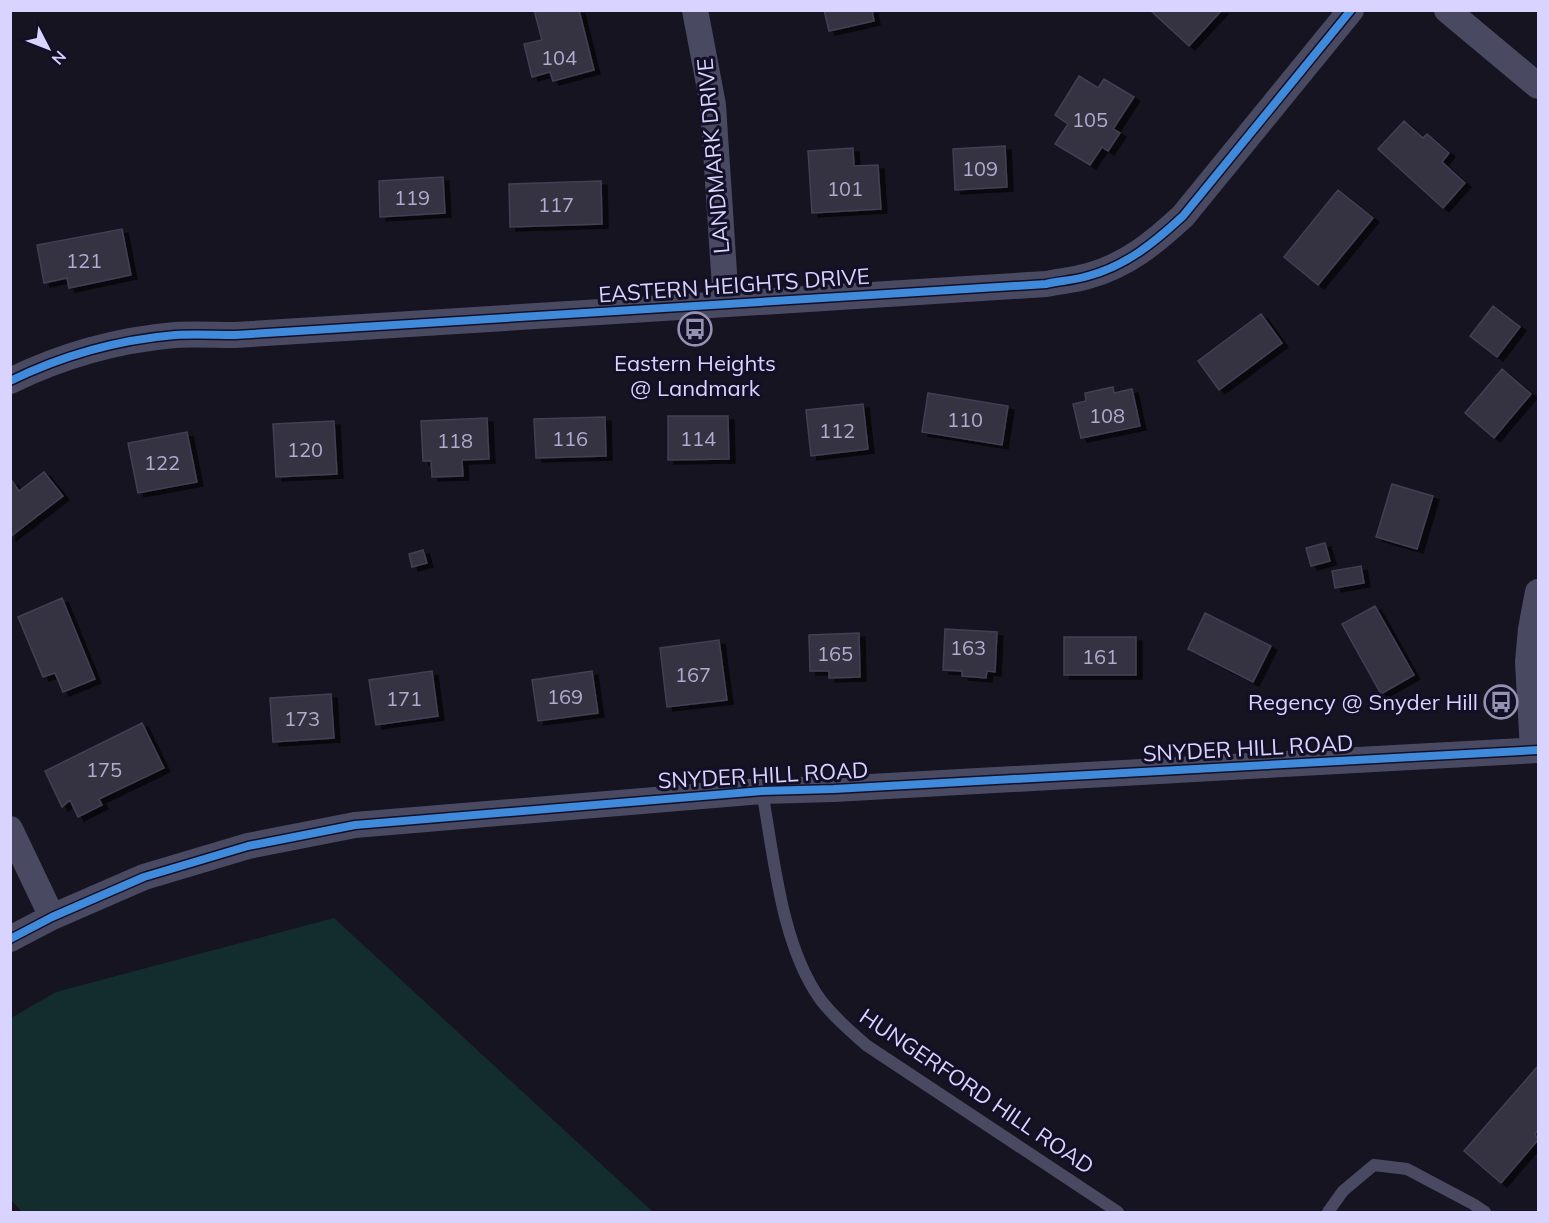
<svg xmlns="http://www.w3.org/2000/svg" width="1549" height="1223" font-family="Mulish,sans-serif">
	<defs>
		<filter id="shadow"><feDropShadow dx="6" dy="4" stdDeviation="0" flood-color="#0009"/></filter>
	</defs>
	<rect width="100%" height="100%" fill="#161421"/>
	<path fill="#132c2d" d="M 334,918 L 653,1212 L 22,1212 L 11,1200 L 11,1018 L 56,992 Z"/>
	<path fill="#343243" stroke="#433f54" stroke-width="1.5" filter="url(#shadow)" d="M 534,10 L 579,10 L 594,70 L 553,81 L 550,72 L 532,77 L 524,44 L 542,40 Z
		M 824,10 L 872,10 L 874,21 L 829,31 Z
		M 1150,10 L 1222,10 L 1189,46 Z
		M 1079,76 L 1098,88 L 1104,79 L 1134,97 L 1113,129 L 1120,133 L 1108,151 L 1102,147 L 1090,165 L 1055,144 L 1068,124 L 1055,115 Z
		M 1404,121 L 1423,138 L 1427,134 L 1449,153 L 1442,162 L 1465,183 L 1443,208 L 1378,149 Z
		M 1005,146 L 1007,187 L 955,190 L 953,149 Z
		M 853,148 L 854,166 L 878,165 L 881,209 L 812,213 L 808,151 Z
		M 443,177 L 445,213 L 380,217 L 379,181 Z
		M 601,181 L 602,224 L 510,227 L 509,184 Z
		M 1338,190 L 1373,218 L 1318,285 L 1284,257 Z
		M 122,229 L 131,275 L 69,288 L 67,278 L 44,283 L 37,245 Z
		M 1493,306 L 1520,327 L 1497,357 L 1470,336 Z
		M 1261,314 L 1282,343 L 1219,390 L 1198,361 Z
		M 1502,369 L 1531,394 L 1494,438 L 1465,413 Z
		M 1113,387 L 1114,393 L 1132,389 L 1140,426 L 1081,438 L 1073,404 L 1086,401 L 1085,393 Z
		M 928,393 L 1008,406 L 1002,445 L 922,432 Z
		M 863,404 L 868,449 L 811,456 L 806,410 Z
		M 668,416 L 728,416 L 729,459 L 668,460 Z
		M 605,417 L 606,456 L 536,458 L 534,419 Z
		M 487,418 L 489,459 L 462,460 L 463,476 L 432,477 L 431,461 L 423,461 L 421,421 Z
		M 334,421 L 337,474 L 276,477 L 273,424 Z
		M 187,432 L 197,482 L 138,493 L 128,443 Z
		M 44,472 L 63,496 L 10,537 L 10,482 L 12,481 L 19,491 Z
		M 1392,484 L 1433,496 L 1417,549 L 1376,537 Z
		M 1325,543 L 1330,561 L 1311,566 L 1306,548 Z
		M 423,550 L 427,563 L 412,567 L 409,554 Z
		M 1361,566 L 1364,583 L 1335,588 L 1332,571 Z
		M 62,598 L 95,679 L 63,692 L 55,673 L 43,677 L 18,617 Z
		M 1375,606 L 1414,675 L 1381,694 L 1342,624 Z
		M 1205,613 L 1271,646 L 1253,682 L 1188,649 Z
		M 945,629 L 997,632 L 995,672 L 987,671 L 986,678 L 962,676 L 962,671 L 943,670 Z
		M 859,633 L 860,677 L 829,678 L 829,671 L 810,671 L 809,635 Z
		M 1064,637 L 1136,637 L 1136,675 L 1064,675 Z
		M 719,640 L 727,700 L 667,707 L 660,648 Z
		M 432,671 L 438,716 L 376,725 L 369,680 Z
		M 592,671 L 598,713 L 538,721 L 532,680 Z
		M 331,694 L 334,738 L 273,742 L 270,698 Z
		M 142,723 L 164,768 L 99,799 L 102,805 L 78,817 L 70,800 L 62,807 L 45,771 Z
		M 1538,1066 L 1538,1130 L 1535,1134 L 1538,1140 L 1501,1183 L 1464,1151 Z"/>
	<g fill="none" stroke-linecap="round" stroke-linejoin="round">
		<path stroke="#4a4962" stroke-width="12" d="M 762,791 C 774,857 781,944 820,999 C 833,1016 849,1030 866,1045 L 1118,1212
			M 1328,1212 L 1343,1191 L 1374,1165 L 1407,1169 L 1473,1204 L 1485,1212"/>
		<path stroke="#4a4962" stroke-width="26" d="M 695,10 L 713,105 L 726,303
			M 1447,10 L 1538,86
			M 10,381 C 63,355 117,340 175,335 C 195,334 215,335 235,335 L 1046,284 C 1060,281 1075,280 1088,276 C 1126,266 1155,242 1183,216 L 1351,10
			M 1533,750 L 1528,662 L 1531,629 L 1538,592
			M 10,829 L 52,917
			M 10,939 L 52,917 L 144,877 L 248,846 L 355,825 L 762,791 L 834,789 L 1538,750"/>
		<g stroke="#130f26" stroke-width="11">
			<path id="cycleway" d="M 10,381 C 63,355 117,340 175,335 C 195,334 215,335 235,335 L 1046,284 C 1060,281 1075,280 1088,276 C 1126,266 1155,242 1183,216 L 1351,10
				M 10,939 L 52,917 L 144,877 L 248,846 L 355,825 L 762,791 L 834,789 L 1538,750"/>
		</g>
		<use href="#cycleway" stroke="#408adc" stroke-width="8"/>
	</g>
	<defs>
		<g id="bus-ring" transform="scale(1.725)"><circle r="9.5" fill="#130f26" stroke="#9591b1" stroke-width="1.5"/><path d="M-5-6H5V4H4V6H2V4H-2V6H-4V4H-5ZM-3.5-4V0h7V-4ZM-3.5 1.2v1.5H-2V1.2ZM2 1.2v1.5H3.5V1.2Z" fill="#9591b1"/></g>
	</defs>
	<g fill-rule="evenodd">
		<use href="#bus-ring" x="695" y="329"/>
		<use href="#bus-ring" x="1501" y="702"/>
	</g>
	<g text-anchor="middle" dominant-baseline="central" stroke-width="6" stroke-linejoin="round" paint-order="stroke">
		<g font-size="20" fill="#b0acd0">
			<text x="559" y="57">104</text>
			<text x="1090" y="119">105</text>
			<text x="980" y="168">109</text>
			<text x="845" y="188">101</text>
			<text x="412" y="197">119</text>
			<text x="556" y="204">117</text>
			<text x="84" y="260">121</text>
			<text x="1107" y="415">108</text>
			<text x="965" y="419">110</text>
			<text x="837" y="430">112</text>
			<text x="570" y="438">116</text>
			<text x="698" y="438">114</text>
			<text x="455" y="440">118</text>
			<text x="305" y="449">120</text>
			<text x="162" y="462">122</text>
			<text x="968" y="647">163</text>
			<text x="835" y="653">165</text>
			<text x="1100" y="656">161</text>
			<text x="693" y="674">167</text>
			<text x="565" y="696">169</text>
			<text x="404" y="698">171</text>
			<text x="302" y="718">173</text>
			<text x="104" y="769">175</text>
		</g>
		<g font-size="22" fill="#d9d4ff" stroke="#130f26">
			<text transform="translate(713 156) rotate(-95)">LANDMARK DRIVE</text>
			<text transform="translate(734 285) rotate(-4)">EASTERN HEIGHTS DRIVE</text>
			<text transform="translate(1248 748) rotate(-3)">SNYDER HILL ROAD</text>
			<text transform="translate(763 775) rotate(-3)">SNYDER HILL ROAD</text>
			<text transform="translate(977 1091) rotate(34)">HUNGERFORD HILL ROAD</text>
		</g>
		<g font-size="22" fill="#d9d4ff" stroke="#130f26">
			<text x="695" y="363">Eastern Heights<tspan x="695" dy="25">@ Landmark</tspan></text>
			<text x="1478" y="702" text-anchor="end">Regency @ Snyder Hill</text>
		</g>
	</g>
	<rect width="1549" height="1223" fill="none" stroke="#d9d4ff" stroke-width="24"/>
	<g transform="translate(48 48) rotate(132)" stroke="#130f26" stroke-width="4.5" paint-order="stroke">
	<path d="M0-4.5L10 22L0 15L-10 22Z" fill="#d9d4ff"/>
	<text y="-9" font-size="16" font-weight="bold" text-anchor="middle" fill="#d9d4ff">N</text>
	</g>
</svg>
